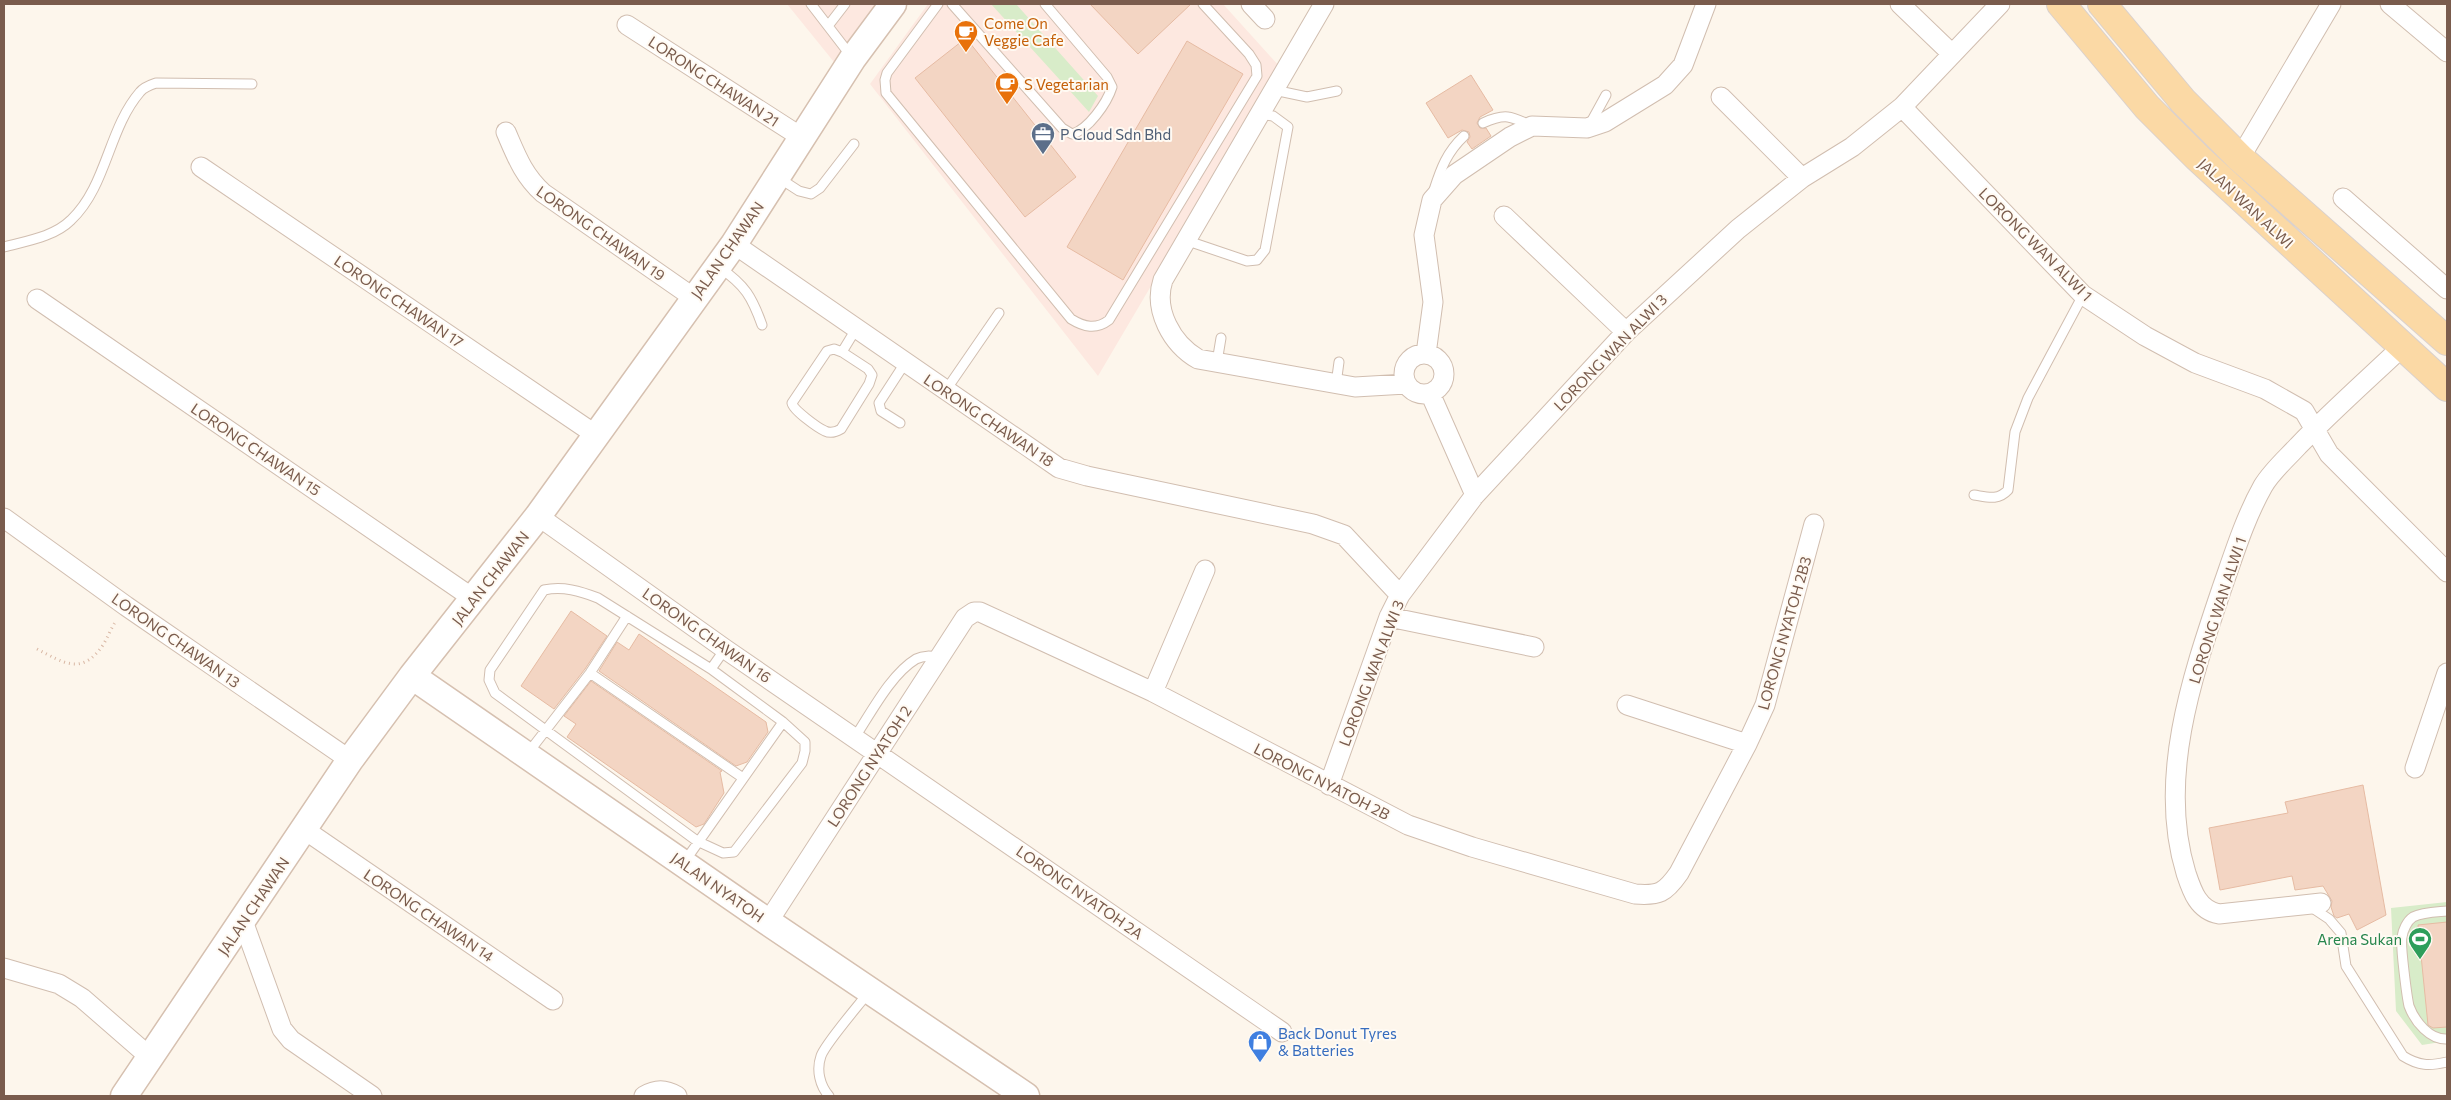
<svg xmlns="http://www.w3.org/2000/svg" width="2451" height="1100" font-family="Commissioner,sans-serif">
	<rect width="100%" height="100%" fill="#fdf6ec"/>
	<path fill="#fde8e0" d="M 787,4 L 884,4 L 838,67 Z
		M 928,4 L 1223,4 L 1280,67 L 1098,376 L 870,84 Z"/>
	<path fill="#d8ecc9" d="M 991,4 L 1016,4 L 1098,96 L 1089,112 Z
		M 2447,902 L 2447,1041 L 2422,1045 L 2396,1011 L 2391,908 Z"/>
	<path fill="#f3d5c3" stroke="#e6bba3" d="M 1090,4 L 1191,4 L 1138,54 Z
		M 966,38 L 1076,177 L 1025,217 L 915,78 Z
		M 1187,41 L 1243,74 L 1123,280 L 1067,247 Z
		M 1471,75 L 1493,110 L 1480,117 L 1477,123 L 1480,128 L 1486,128 L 1491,136 L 1472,149 L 1467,142 L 1470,137 L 1469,132 L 1462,130 L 1448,138 L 1426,103 Z
		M 571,611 L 607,636 L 585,669 L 554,709 L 521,686 Z
		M 639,634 L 766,722 L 768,732 L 747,762 L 736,766 L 599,671 L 617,642 L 629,650 Z
		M 591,681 L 722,771 L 720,772 L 724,793 L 704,824 L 696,827 L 567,737 L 576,724 L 564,716 Z
		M 2363,785 L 2386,915 L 2357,930 L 2349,914 L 2337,918 L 2334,916 L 2331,907 L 2332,901 L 2323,886 L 2295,890 L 2292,876 L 2220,890 L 2209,828 L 2288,813 L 2285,802 Z
		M 2447,922 L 2447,1027 L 2433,1028 L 2428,1025 L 2418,925 Z"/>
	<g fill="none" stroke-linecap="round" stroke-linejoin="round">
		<g stroke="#d1beb0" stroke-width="11">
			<path id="lane" d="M 811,4 L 851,56
				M 938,4 L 887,73 L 885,80 L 886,93 L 1071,319 C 1084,327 1096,330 1109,320 L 1257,76 L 1256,65 L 1249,54 L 1203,4
				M 952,4 L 1062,128 L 1072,134 C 1088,130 1107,103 1112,87 L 1107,77 L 1045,4
				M 828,26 L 845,4
				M 1274,90 L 1307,97 L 1337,91
				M 1483,123 C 1505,113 1511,116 1532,126
				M 1589,126 L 1606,95
				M 779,178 L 799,191 L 811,194 L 820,188 L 854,144
				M 1434,190 C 1441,168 1447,152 1464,136
				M 1185,240 L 1247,261 L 1257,260 L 1265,250 L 1288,127 L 1273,116 L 1260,114
				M 4,247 C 26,241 54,237 71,220 C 107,186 108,129 140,92 C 144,87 150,85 156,83 L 252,84
				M 720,268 C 745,285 752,297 762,325
				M 842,352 L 868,369 L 872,375 L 869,384 L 841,429 C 836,432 831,434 825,431 C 818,428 793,410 792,403 L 827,351 L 834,349 L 842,352 L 856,329
				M 1217,362 L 1221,338
				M 1336,384 L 1339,362
				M 946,390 L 999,313
				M 900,423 L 881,411 L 879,403 L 905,363
				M 1974,495 C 1987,497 1998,501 2008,490 L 2015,432 L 2028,398 L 2083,295
				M 711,669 L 598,598 C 580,591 563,586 544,590 L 490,670 L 489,680 L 495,693 L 697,841 L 723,853 L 734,852 L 802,763 L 805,751 L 805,742 L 783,722 L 711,669 L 725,649
				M 590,673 L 743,778
				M 855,737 C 871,713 891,674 916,659 C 924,655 931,656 939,657
				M 528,753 L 590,673 L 627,616
				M 685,861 L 783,722
				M 2311,907 L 2329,919 L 2341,933 L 2346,966 L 2403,1056 C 2419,1066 2429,1066 2447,1062
				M 2447,911 C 2437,912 2423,912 2413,917 C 2407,921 2403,930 2402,937 C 2400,945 2407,997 2409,1006 C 2415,1022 2430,1040 2447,1039
				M 829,1096 C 820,1086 816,1070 821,1056 C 825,1044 858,1006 868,993"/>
		</g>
		<g stroke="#d1beb0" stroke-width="21">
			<path id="street" d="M 1251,4 L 1265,19
				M 1324,4 L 1163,280 C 1153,310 1172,344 1198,359 L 1355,387 L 1406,384
				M 1900,4 L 1951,53
				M 2390,4 L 2447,52
				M 627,25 L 801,137
				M 1721,97 L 1802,178
				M 1902,107 L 2083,295 L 2145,336 L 2195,363 L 2265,389 L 2304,411 L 2329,454 L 2447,572
				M 506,132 C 516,155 523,175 543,193 L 694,298
				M 2240,158 L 2331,4
				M 201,167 L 596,435
				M 2343,198 L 2447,289
				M 1504,216 L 1626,332
				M 734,244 L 1059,468 L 1087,476 L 1313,524 L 1344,535 L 1400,595
				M 37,299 L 474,599
				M 1426,354 L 1433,302 L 1424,235 L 1432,200 L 1454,175 L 1510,137 L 1532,126 L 1587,128 L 1605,122 L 1665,85 L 1683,65 L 1706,4
				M1404 374a20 20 0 1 1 40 0a20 20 0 1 1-40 0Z
				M 1430,393 L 1475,495
				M 538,516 L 725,649 L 1282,1032
				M 4,518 L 126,606 L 350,760
				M 1389,617 L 1534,647
				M 1153,692 L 1205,570
				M 1627,705 L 1747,744
				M 2415,768 L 2447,673
				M 1329,785 L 1389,617 L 1400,595 L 1475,495 L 1626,332 L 1738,229 L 1802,178 L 1852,147 L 1902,107 L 2000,4
				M 305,830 L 553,1000
				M 2321,903 L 2219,914 C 2198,910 2192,891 2186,873 C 2157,779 2192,677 2222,588 C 2234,554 2245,518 2263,486 C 2272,471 2286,459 2298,446 C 2331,412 2367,380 2402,347
				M 243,921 L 282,1029 L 291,1040 L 372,1096
				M 768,922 L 965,618 L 974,612 L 980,612 L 1153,692 L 1408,825 L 1472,847 L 1635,894 C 1659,896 1665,893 1679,873 L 1747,744 L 1765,705 L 1814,524
				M 4,968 L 59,984 L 82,998 L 151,1058
				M 644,1096 C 656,1089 665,1089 677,1096"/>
		</g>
		<g stroke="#d6c0b0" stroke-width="29">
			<path id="secondary" d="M 412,676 L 768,922 L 1026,1096
				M 124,1096 L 350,760 L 412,676 L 538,516 L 734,244 L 853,58 L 893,4"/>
		</g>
		<g stroke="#dad1cd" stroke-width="30">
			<path id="primary" d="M 2061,4 L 2147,107 L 2197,157 L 2447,387
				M 2102,4 L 2183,101 L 2240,158 L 2447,341"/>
		</g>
		<path stroke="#d9b8a5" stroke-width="3" stroke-dasharray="1 4" stroke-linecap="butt" d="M 37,649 C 64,663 82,676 103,645 C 108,637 111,628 116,621"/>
		<use href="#lane" stroke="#fff" stroke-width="9"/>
		<use href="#street" stroke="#fff" stroke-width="19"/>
		<use href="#secondary" stroke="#fff" stroke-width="26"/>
		<use href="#primary" stroke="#fbd9a5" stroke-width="28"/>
	</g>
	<defs>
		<g id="cafe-pin" transform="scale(1.25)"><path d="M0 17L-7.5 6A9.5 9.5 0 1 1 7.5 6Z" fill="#e8710a" stroke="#fffaf3"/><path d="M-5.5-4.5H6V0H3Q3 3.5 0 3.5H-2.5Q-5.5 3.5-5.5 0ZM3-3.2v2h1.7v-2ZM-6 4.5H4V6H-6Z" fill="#fff"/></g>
		<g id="office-pin" transform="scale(1.25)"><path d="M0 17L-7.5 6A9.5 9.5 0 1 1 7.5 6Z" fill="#5c6f8a" stroke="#fffaf3"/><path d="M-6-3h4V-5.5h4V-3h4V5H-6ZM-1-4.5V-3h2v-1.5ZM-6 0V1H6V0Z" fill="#fff"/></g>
		<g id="stadium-pin" transform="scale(1.25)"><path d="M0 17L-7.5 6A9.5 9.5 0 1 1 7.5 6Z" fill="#2e9e5b" stroke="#fffaf3"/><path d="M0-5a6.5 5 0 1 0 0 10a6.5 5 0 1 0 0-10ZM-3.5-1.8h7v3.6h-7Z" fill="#fff"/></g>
		<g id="shop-pin" transform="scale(1.25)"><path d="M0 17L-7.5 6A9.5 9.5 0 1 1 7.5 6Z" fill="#3f7fe0" stroke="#fffaf3"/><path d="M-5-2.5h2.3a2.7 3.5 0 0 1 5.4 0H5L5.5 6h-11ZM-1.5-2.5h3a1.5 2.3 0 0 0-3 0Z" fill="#fff"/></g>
	</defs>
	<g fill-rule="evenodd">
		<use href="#cafe-pin" x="966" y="32"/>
		<use href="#cafe-pin" x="1007" y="84"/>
		<use href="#office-pin" x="1043" y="134"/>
		<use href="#stadium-pin" x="2420" y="939"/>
		<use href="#shop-pin" x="1260" y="1042"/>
	</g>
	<g text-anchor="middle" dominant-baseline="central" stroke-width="4" stroke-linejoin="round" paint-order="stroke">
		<g font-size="15" fill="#c56008" stroke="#fffaf3" text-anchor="start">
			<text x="984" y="23">Come On<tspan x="984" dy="17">Veggie Cafe</tspan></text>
			<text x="1024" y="84">S Vegetarian</text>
		</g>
		<g font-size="15" fill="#7a5c4d" stroke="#fffaf3">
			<text transform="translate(714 81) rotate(33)">LORONG CHAWAN 21</text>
			<text transform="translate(2246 203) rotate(43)">JALAN WAN ALWI</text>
			<text transform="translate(601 233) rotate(35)">LORONG CHAWAN 19</text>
			<text transform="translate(2036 244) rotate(45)">LORONG WAN ALWI 1</text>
			<text transform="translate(727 250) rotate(-55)">JALAN CHAWAN</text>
			<text transform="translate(399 301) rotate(34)">LORONG CHAWAN 17</text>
			<text transform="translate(1610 352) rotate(-46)">LORONG WAN ALWI 3</text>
			<text transform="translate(989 420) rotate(34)">LORONG CHAWAN 18</text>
			<text transform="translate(256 449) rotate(34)">LORONG CHAWAN 15</text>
			<text transform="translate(490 578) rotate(-52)">JALAN CHAWAN</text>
			<text transform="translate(2217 610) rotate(-72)">LORONG WAN ALWI 1</text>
			<text transform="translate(1784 633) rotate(-74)">LORONG NYATOH 2B3</text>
			<text transform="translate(707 635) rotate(35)">LORONG CHAWAN 16</text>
			<text transform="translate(176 640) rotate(35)">LORONG CHAWAN 13</text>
			<text transform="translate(1371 673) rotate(-69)">LORONG WAN ALWI 3</text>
			<text transform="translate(869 766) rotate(-57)">LORONG NYATOH 2</text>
			<text transform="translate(1322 781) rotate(27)">LORONG NYATOH 2B</text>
			<text transform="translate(718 887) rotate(35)">JALAN NYATOH</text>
			<text transform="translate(1080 892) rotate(35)">LORONG NYATOH 2A</text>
			<text transform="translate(253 906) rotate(-56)">JALAN CHAWAN</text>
			<text transform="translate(429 915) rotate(34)">LORONG CHAWAN 14</text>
		</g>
		<g font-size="15" fill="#4e5e75" stroke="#fffaf3" text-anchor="start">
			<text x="1060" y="134">P Cloud Sdn Bhd</text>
		</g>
		<g font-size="15" fill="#27864d" stroke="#fffaf3" text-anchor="end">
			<text x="2402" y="939">Arena Sukan</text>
		</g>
		<g font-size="15" fill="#366cbe" stroke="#fffaf3" text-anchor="start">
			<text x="1278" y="1033">Back Donut Tyres<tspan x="1278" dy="17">&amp; Batteries</tspan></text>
		</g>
	</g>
	<rect width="2451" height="1100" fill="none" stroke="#7a5c4d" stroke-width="10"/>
</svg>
